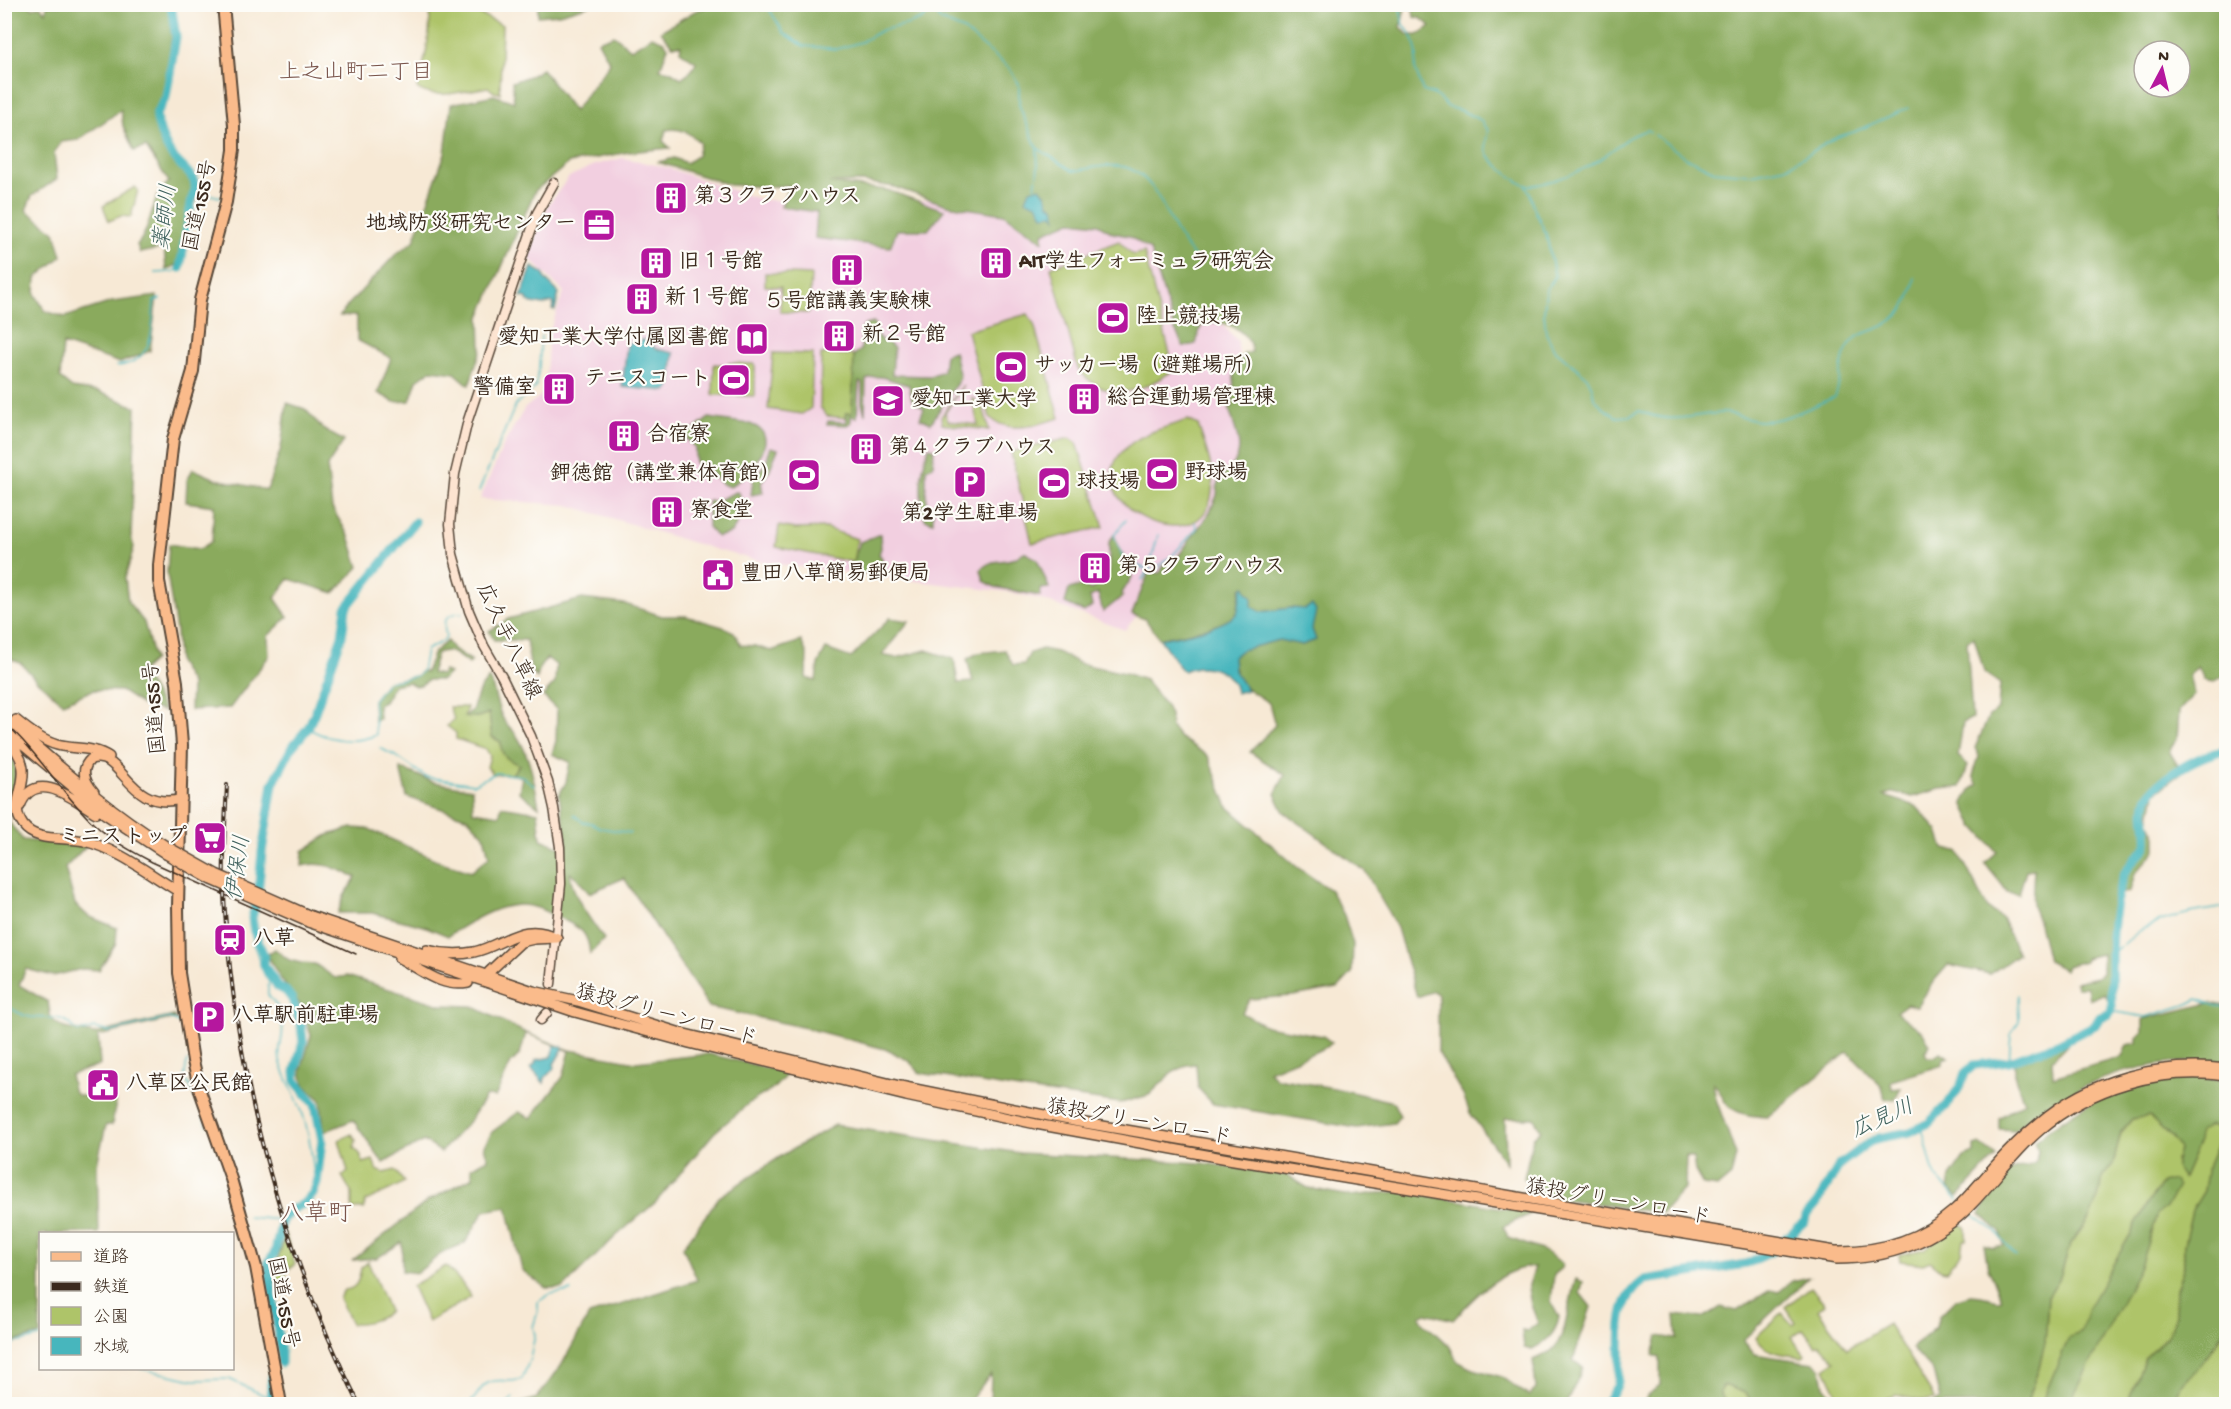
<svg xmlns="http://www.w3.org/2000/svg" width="2231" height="1409" font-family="'Gochi Hand','Klee One',sans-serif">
	<rect width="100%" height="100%" fill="#fdfcf7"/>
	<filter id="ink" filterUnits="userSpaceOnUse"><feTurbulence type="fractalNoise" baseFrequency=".0167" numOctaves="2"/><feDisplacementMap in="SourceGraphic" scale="12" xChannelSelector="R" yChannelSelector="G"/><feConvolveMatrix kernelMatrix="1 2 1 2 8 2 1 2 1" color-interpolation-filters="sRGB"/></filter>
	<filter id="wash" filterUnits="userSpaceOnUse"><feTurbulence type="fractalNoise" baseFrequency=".008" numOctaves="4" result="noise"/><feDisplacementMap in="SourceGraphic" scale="24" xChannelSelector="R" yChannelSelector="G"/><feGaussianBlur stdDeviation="1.35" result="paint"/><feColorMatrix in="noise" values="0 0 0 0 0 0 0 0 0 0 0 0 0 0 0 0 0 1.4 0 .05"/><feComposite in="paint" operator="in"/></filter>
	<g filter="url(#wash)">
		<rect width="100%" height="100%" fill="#f7e9d5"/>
		<path fill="#f2cfe0" d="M 623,158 L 665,167 L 762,200 L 960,200 L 1123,222 L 1238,341 L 1246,483 L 1125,630 L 1039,599 L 1008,592 L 767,563 L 717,550 L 568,505 L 480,499 L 505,442 L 525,408 L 543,394 L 545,388 L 549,333 L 564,292 L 529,258 L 541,220 L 548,205 L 569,177 L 595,165 Z"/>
		<path fill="#aec469" stroke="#747744" stroke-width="1.5" d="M 430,5 L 465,5 L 465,7 L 502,25 L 500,93 L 494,92 L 488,87 C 471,90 431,101 417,88 C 426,60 431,34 430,5 Z
			M 135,187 L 138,190 L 131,217 L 121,216 L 109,221 L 103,206 Z
			M 1119,241 L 1133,255 L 1144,252 L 1174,370 C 1139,392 1110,406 1078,369 L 1051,267 Z
			M 765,273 L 811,275 L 809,313 L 780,312 L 781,287 L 765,286 Z
			M 1028,314 L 1034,324 L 1060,418 C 1036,424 1011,435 990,418 L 967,331 Z
			M 773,353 L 813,354 L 811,408 L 802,414 L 768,409 Z
			M 821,354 L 854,355 L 852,414 L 846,413 L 846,418 L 827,416 L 820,407 Z
			M 729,363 L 755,364 L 755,396 L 713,395 L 714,364 L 729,365 Z
			M 963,385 L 945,413 L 948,421 L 978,425 L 972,398 L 983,406 L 989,430 L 942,424 L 941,417 Z
			M 1188,420 L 1198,425 C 1205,446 1215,469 1212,492 C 1203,570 1059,497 1133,442 C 1149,431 1170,426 1188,420 Z
			M 1070,438 L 1077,443 L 1104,527 L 1032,543 L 1011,452 Z
			M 779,526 L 795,529 L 826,528 L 857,539 L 853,562 L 776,547 Z
			M 449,707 L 467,707 L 464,717 L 478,717 L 489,713 L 492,737 L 501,742 L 519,765 L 512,774 L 493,774 L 487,767 L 490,756 L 486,749 L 456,739 L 456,733 L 447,726 L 454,719 Z
			M 2149,1116 C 2159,1127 2172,1136 2180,1149 L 2175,1162 L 2183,1178 L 2198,1143 L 2199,1131 L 2208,1125 L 2221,1130 L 2219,1140 L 2208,1165 L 2204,1191 L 2192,1211 L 2184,1245 L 2184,1266 L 2176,1289 L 2175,1316 L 2168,1335 L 2145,1358 L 2127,1404 L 2025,1404 L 2038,1371 L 2045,1343 L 2048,1297 L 2059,1280 L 2070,1245 L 2090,1217 L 2098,1198 L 2102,1178 L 2113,1164 L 2121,1133 L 2132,1119 Z
			M 352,1134 L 356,1140 L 354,1148 L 360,1154 L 363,1163 L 373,1160 L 377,1170 L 384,1173 L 395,1170 L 404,1182 C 391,1191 378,1194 365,1202 L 364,1209 L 352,1209 L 352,1194 L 342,1176 L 348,1172 L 339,1140 Z
			M 1958,1224 L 1964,1226 L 1966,1229 L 1966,1240 L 1963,1240 L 1961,1253 L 1946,1271 L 1941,1270 L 1930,1261 L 1923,1264 L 1900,1261 L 1899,1255 L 1924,1249 Z
			M 285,1233 L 295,1264 L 286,1272 L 285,1280 L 276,1282 C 273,1262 282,1253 285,1233 Z
			M 368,1262 L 389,1311 C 380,1321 364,1323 351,1324 L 339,1298 L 344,1290 C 358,1289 359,1279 361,1268 Z
			M 446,1266 L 461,1282 L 471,1297 L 428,1322 L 412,1286 Z
			M 1811,1287 L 1825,1304 L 1818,1310 L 1847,1349 L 1888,1324 L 1935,1399 L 1923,1401 L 1896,1395 L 1875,1402 L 1873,1404 L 1842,1404 L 1825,1368 L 1835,1361 L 1820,1344 L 1816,1346 L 1803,1329 L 1791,1337 L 1805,1355 L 1803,1357 C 1785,1354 1765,1355 1756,1337 L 1782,1313 L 1793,1325 L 1796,1323 L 1785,1307 Z
			M 2226,1328 L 2226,1404 L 2174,1404 C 2173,1387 2189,1378 2199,1367 C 2210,1355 2218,1341 2226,1328 Z
			M 1724,1385 L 1746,1393 L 1751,1401 L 1771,1404 L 1707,1404 Z"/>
		<path fill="#8aaa5d" stroke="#626a3e" stroke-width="1.5" fill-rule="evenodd" d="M 5,4 L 29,5 L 32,8 L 40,6 L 46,12 L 47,5 L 168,5 L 172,36 L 165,96 L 154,113 C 156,129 162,147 173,160 C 183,172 192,180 199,194 L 194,205 L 186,212 L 178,264 L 166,270 L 164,248 L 140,253 L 137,245 C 154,225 149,197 169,182 L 146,147 L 134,151 L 123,126 L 121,110 L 78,140 L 61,142 L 54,153 L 57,179 L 32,196 L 26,210 L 55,232 L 62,256 L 36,278 L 35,294 L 45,311 L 65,317 L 112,302 L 157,296 L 150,351 L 120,363 L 63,344 L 60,378 L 72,388 L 99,392 L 136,407 L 131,538 L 134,547 L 125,578 L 128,602 L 144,622 L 154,660 L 142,671 L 164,711 L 144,706 L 121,691 L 93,690 L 63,703 L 36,680 L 22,664 L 5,656 Z
			M 1403,4 L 1405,8 L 1401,27 L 1408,35 L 1418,35 L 1431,26 L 1420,18 L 1414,17 L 1412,4 L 2226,5 L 2226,675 L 2213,682 L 2204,680 L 2198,666 L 2189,676 L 2194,694 L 2179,711 L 2177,739 L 2169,751 L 2182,772 L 2155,793 L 2149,822 L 2156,836 L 2156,850 L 2135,874 L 2130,891 L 2117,895 L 2110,930 L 2111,996 L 2107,998 L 2105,993 L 2089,1000 L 2087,987 L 2076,987 L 2075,982 L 2097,977 L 2102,973 L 2102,954 L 2085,958 L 2084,961 L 2067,966 L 2065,970 L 2048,961 L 2039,923 L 2032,906 L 2034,869 L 2026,870 L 2019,894 L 2007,892 C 2000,880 1992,874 1985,863 L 1997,852 L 1974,826 L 1963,803 L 1970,790 L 1978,785 L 1973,776 L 1979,756 L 1975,748 L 1989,716 L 1998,709 L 2000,684 L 1984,672 L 1974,637 L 1967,641 L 1972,718 L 1963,723 L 1958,756 L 1968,765 L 1961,787 L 1940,789 L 1912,797 L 1894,792 L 1884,796 L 1916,806 L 1938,831 L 1944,849 L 1958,851 L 1988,909 L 2002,918 L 2018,954 L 1990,974 L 1948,965 L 1933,982 L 1917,1007 L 1907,1004 L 1896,1012 L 1923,1032 L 1930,1045 L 1925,1052 L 1927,1057 L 1935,1057 L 1940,1052 L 1949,1057 L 1943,1059 L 1943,1065 L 1891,1081 L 1892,1089 L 1901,1088 L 1895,1100 L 1885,1099 L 1882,1087 L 1848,1052 L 1767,1117 C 1753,1116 1736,1115 1726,1103 C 1721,1097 1720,1089 1713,1083 L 1716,1099 L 1736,1155 L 1731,1176 L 1718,1187 L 1703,1185 L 1695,1171 L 1693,1158 L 1686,1156 L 1685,1188 L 1662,1213 L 1538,1195 L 1524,1178 L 1533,1138 L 1541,1130 L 1534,1118 L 1505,1118 L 1506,1163 L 1470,1113 L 1463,1095 L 1438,1052 L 1438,995 L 1434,991 L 1417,997 L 1397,928 L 1365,871 L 1284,812 L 1275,794 L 1285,775 L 1250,752 L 1275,725 L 1269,703 C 1248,689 1234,685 1233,657 L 1242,650 L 1279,640 L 1302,645 L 1316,640 L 1305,609 L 1290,608 L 1261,612 L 1252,607 L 1245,586 L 1241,588 L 1237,614 C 1216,630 1184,633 1160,639 L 1145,619 L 1132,614 L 1149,572 L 1160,573 L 1164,565 L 1177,558 L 1210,512 L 1217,495 L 1218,481 C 1249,454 1239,444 1229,408 L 1233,406 L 1234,372 L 1244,354 L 1252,352 C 1251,335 1232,323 1216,322 C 1211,322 1205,325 1201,326 L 1196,344 L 1184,347 L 1175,330 L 1150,250 L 1129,236 L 1113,233 L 1098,224 L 1071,221 L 1043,233 L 1043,241 L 1004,214 L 947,205 L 894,187 L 863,182 L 829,183 L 887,190 L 944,210 L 928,230 L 897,230 L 890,247 L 815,238 L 817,212 L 781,207 L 789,185 L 768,187 L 730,185 L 658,162 L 674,158 L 686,163 L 697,156 L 700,143 C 690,133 681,127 666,130 L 663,141 L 670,148 L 629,152 L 569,163 L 535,191 L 480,317 L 481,350 L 469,385 L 455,373 L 431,370 L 417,380 L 410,401 L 394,402 L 378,393 L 391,358 L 357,340 L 357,316 L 340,316 L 348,305 L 396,254 L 414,241 L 445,153 L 451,104 L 494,95 L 514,102 L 512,82 L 532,75 L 542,69 L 574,111 L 610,63 L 598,41 L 614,35 L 631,49 L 652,36 L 664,41 L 668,47 L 660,69 L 670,71 L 681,78 L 692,70 L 696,62 L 680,51 L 681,45 L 672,45 L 661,31 L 695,11 L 713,5 ZM 2144,51 L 2180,51 L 2180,87 L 2144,87 Z
			M 538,5 L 538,4 L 590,5 L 559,14 L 538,16 Z
			M 874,323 L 878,336 L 882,341 L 887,342 L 894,348 L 892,375 L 930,376 L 943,371 L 945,354 L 954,351 L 960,378 L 931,423 L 920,418 L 924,408 L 912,400 L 909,385 C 895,383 880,371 866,380 L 865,415 L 862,403 L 862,383 L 859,382 L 857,417 L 851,416 L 851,423 L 847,425 L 827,424 L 828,421 L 847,422 L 846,413 L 852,413 L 854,355 L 861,350 L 862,329 L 865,325 Z
			M 287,403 L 305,409 L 324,430 L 344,441 L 327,466 L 332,508 L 349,536 L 359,567 L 334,593 L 289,579 L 275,598 L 288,617 L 268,636 L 269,656 L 230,708 L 190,710 L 191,684 L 178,662 L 176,631 L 167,573 L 169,544 L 200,549 L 212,541 L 214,506 L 186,502 L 187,480 L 193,469 L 216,479 L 267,490 L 281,448 Z
			M 709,418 L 750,424 C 787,436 746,477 730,487 C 713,483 715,468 695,463 L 695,448 L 687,439 L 688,434 Z
			M 770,447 L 778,449 L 769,471 L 761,482 L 763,493 L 751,495 L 753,480 L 766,463 Z
			M 929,447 L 934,448 L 933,466 L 926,469 L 926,494 L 928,506 L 933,508 L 933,522 L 925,519 C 918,494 920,472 929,447 Z
			M 736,492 L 739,493 C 746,508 740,520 731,533 L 717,537 L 708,527 L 708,501 L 716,501 Z
			M 880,534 L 881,548 L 879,554 L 882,558 L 883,571 L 877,575 L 849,571 L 848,566 L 853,562 L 860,542 Z
			M 1114,535 L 1132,577 L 1122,593 L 1123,596 L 1103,612 L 1098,593 L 1090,597 L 1092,606 L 1084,612 L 1065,603 L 1069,589 L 1084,585 L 1091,590 L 1109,573 L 1109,542 Z
			M 1024,552 L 1037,559 L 1049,588 L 1041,589 L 1040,596 L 995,587 L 984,581 L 981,570 C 990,558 1003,563 1015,558 C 1018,556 1021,554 1024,552 Z
			M 582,599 L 625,604 L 662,616 L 686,616 L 723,627 L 734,632 L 741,645 L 755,646 L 771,651 L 801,641 L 807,654 L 806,678 L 816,681 L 818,664 L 826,649 L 851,658 L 890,618 L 909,621 L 882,655 L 896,658 L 926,650 L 954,659 L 958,683 L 973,682 L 967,659 L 978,653 L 1005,650 L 1013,665 L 1024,664 L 1030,653 L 1042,649 L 1057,652 L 1081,664 L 1125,673 L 1145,680 L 1166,706 L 1170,715 L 1171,727 L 1179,737 L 1208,756 L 1228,807 L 1297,867 L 1330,890 L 1344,915 L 1353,944 L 1352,973 L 1338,988 L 1293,996 L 1250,999 L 1242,1013 L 1266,1026 L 1323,1036 L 1332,1043 L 1320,1050 L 1269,1071 L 1276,1078 L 1334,1088 L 1393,1102 L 1400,1116 L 1394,1123 L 1357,1128 L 1213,1104 L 1198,1088 L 1196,1064 L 1187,1065 L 1172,1073 L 1149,1095 L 1121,1103 L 1019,1089 L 920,1073 L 908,1060 L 885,1049 L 806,1028 L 709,1007 L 624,878 L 589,893 L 577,878 L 570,873 C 572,897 591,920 604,939 L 590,954 C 588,931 580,928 560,918 C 552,915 543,909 534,907 C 505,898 471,921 448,936 L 424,926 L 372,913 L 338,913 L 344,896 L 356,877 C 338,870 322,860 302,866 L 303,851 L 328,835 L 352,828 L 369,829 L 441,862 L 471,872 L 489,857 L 484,835 L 468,818 L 407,797 L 400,768 L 434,782 L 472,789 L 473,811 L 500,815 L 501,806 L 538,812 L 541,839 L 560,847 L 567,843 L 559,795 L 566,782 L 570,762 L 552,754 L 556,741 L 557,710 L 543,696 L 555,683 L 556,665 L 547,658 L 540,667 L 537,678 L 531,671 L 526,640 L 494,640 L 489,631 L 508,619 Z
			M 447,641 L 454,650 L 472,661 L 469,664 C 459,657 450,647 437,653 L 431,673 L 441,675 L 444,671 L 449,673 L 442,680 L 428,680 L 421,685 L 415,686 L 408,682 L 394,685 L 384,702 L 378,705 L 379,719 L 374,720 L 373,700 L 387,682 L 416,676 L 422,671 L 426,672 L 434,652 Z
			M 489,678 C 496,692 496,708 505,722 C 508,727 514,730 517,736 C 530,756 535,784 539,807 L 519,792 L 522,777 L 512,774 L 519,765 C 507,759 500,756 501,742 L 492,737 L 489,713 L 478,717 L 464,717 L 472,710 L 480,689 Z
			M 5,746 C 24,765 12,799 9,822 L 23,840 L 86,846 L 65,868 L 75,904 L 88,916 L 117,928 L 116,943 L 99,970 L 82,969 L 53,976 L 26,969 L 19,985 L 48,1002 L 51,1019 L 64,1028 L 94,1034 L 174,1016 L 175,1018 L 98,1036 L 100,1065 L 70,1075 L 73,1090 L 77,1095 L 116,1102 L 112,1125 L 106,1125 L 97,1164 L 99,1233 L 40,1234 L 40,1335 L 5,1344 Z
			M 275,949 L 289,960 L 301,963 L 315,964 L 335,978 L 347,976 L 441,1005 L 472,1006 L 526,1033 L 570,1050 L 636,1062 L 709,1054 L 788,1073 L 774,1088 L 749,1103 L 714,1133 L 656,1202 L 615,1237 L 563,1288 L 546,1288 L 522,1270 L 507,1207 L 484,1211 L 465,1243 L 442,1253 L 417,1273 L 402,1271 L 402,1242 L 377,1258 L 353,1260 L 428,1201 L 473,1177 L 471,1168 L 488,1159 L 484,1147 L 492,1132 L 519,1112 L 531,1118 L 563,1077 L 570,1051 L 526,1033 L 520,1054 L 511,1063 L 495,1097 L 486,1096 L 470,1120 L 441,1152 L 424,1141 L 383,1163 L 353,1120 L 324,1132 L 321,1100 L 304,1085 L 301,1071 L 311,1035 L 301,1006 L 280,978 L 267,955 Z
			M 2210,1003 L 2226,1006 L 2226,1062 C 2166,1059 2115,1068 2061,1098 C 2044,1107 2029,1116 2015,1130 L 1999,1129 L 1999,1118 L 2024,1102 L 2015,1078 L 2015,1060 L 2055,1047 L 2082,1034 L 2067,1044 L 2052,1060 L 2053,1077 L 2122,1057 L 2127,1045 L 2137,1043 L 2137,1038 L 2143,1032 L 2143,1019 Z
			M 2198,1077 L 2226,1080 L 2226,1328 L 2200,1366 L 2180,1386 L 2174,1399 L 2174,1404 L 2127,1404 L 2145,1358 L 2168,1335 L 2175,1316 L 2176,1289 L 2184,1267 L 2184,1245 L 2192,1210 L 2204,1191 L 2208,1165 L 2219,1140 L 2220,1130 L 2209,1125 L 2199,1131 L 2198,1143 L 2183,1178 C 2174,1168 2175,1162 2179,1149 C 2172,1136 2159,1127 2149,1116 L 2132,1119 L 2121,1132 L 2113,1164 L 2102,1178 L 2098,1198 L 2090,1217 L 2070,1245 L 2059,1280 L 2048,1297 L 2045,1343 L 2038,1371 L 2025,1404 L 1932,1404 L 1940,1399 L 1933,1371 L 1912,1348 L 1936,1327 L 1939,1316 L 1955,1300 L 1970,1295 L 1981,1296 L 1998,1300 L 2002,1299 L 1988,1268 L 1984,1245 L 1993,1248 L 2004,1246 L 2000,1232 L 1980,1214 C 1988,1201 2000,1173 2014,1169 C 2023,1166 2028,1168 2036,1162 L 2038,1151 L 2034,1142 C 2069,1113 2106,1089 2152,1081 C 2167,1079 2183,1078 2198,1077 Z
			M 835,1125 L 1020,1153 L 1202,1163 L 1287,1175 L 1308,1188 L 1350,1196 L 1402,1191 L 1532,1213 L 1503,1227 L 1509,1238 L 1544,1251 L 1562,1263 L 1561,1269 L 1554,1275 L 1551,1303 L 1559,1317 C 1556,1333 1547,1342 1532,1349 L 1524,1347 L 1522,1330 L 1527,1331 L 1538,1323 L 1531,1305 L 1528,1288 L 1535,1267 C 1503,1266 1473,1298 1453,1320 L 1426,1313 L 1420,1316 L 1423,1322 L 1450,1347 L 1457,1361 L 1470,1368 L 1502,1377 L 1529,1396 L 1536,1389 L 1533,1360 C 1539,1357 1546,1355 1551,1351 C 1567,1339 1569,1297 1576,1279 L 1583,1282 L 1580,1293 L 1591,1307 L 1573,1360 L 1583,1368 L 1566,1404 L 990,1404 L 991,1374 L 967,1404 L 519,1404 L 537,1398 L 561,1366 L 589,1315 L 697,1280 L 683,1247 L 719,1197 L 786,1153 Z
			M 1980,1144 L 1996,1156 L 1958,1197 L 1948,1188 L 1950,1177 L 1964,1157 L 1974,1153 L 1974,1146 Z
			M 2173,1180 L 2178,1186 L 2166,1208 L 2157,1214 L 2140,1266 L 2069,1404 L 2041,1404 L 2069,1337 L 2081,1333 L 2088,1308 L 2153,1195 L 2162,1183 Z
			M 1809,1277 L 1743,1340 L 1754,1354 L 1814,1363 L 1821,1368 L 1824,1386 L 1839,1404 L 1771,1404 L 1751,1401 L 1746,1393 L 1724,1385 L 1721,1387 L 1720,1394 L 1724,1399 L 1734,1404 L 1644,1404 L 1647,1396 L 1660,1385 L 1660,1358 L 1653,1355 L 1658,1336 L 1677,1339 L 1675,1315 L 1703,1318 L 1721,1307 L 1737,1311 L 1770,1290 L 1779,1292 L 1792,1281 Z"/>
		<path fill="#47b6bd" stroke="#41706e" stroke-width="1.5" d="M 1040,187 L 1046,195 L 1049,204 L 1054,207 L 1057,219 L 1053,214 L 1043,215 L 1037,204 L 1026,200 L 1030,190 Z
			M 532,267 L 543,273 L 545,279 L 559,293 L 555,310 L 552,309 L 554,304 L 552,302 L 543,305 L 528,302 L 527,298 L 521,297 Z
			M 634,340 L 647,340 L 656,349 L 674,353 L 670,388 L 666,391 L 622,387 L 627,345 Z
			M 1245,586 L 1247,592 L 1252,596 L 1252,607 L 1261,612 L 1290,608 L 1305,609 L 1312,605 L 1316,611 L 1312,629 L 1316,640 L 1302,645 L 1279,640 L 1242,650 L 1233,657 L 1234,671 L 1247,690 L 1236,693 C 1233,669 1204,662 1184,671 L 1181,669 L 1160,639 C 1184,634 1217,630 1237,614 L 1242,588 Z
			M 554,1046 L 562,1046 L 563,1049 L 554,1064 L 555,1067 L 545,1078 L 544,1083 L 531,1068 L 535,1064 L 536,1060 L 552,1057 Z"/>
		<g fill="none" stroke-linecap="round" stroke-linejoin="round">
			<path stroke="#47b6bd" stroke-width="1.5" d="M 766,4 L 784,33 L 804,46 L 837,49 L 861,42 L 882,30 L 909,24 L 924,18 L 943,4
				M 1399,4 L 1403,23 L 1413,38 L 1417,54 L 1415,69 L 1423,91 L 1435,95 L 1448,107 L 1462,111 L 1480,120 L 1488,130 C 1483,151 1486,155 1502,169 C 1525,189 1528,188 1555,180 C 1571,175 1584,170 1597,161 C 1614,150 1628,134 1648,130 L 1650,132
				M 935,10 L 940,20 L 965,31 L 1009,68 L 1019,84 L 1019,105 L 1037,148 L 1073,171 C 1090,169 1112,162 1128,168 C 1155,178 1164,211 1177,233 C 1182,242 1189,251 1196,259
				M 1655,135 L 1685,157 L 1714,171 L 1751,174 L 1786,167 L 1837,137 L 1854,132 L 1908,108
				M 1526,186 L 1530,193 L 1534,208 L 1546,234 L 1555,277 L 1546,290 L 1544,313 L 1546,333 L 1554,349 L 1587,377 L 1592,387 L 1594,398 L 1607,411 L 1617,417 L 1630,416 L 1639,411 C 1674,425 1687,415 1721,413 C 1735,412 1747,421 1761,421 C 1787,421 1812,406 1835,397 C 1843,378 1838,356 1854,340 C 1859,334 1867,332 1874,330 C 1901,319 1911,304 1915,277
				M 1035,188 L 1038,167 L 1037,148
				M 196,191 L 220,197
				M 155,273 L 172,272 L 180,268
				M 117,366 C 154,362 152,331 154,301 L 160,299
				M 479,491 L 516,404 L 535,388 L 539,367 L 541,336
				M 1126,520 L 1114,535 L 1124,560 L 1148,570 L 1142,580
				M 1149,569 L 1158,535
				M 1148,570 L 1156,570 L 1161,564 L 1173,555 L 1197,528 L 1195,523
				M 305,730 L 309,729 C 330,740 354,744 376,735 L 373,700 L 387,682 L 416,676 L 422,671 L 426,650 L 443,641 L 446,637 C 442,622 445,613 462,613
				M 380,748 L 399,758 L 426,777 L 474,784 L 496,773 L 522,776 L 535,786
				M 574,815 L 583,822 L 591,823 L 601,828 L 631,833
				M 252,942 C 260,956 259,970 269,982 C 266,1001 269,994 277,1006 C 280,1010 281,1019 282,1024 C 285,1036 277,1049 280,1060 C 285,1079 296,1094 302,1112 C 309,1132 312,1153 314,1175
				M 2112,954 C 2122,946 2131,937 2141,930 C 2167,916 2198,911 2226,907
				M 174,971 C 171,980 173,987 177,995
				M 4,1003 C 12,1009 20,1015 30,1017 C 51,1020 61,1012 77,1031 L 86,1031 L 94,1028 L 110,1032 L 169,1018 L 183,1025
				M 2110,1011 L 2146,1017 L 2188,1004 L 2198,999 L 2216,1006 L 2226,1007
				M 187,1061 L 184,1079 L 190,1086 L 202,1111
				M 2009,1061 L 2011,1033 L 2019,1021 L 2018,995
				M 203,1116 L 207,1125
				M 1922,1128 L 1933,1170 L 1937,1178 L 1958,1200
				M 227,1184 L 231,1219 L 236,1218
				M 1969,1212 L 1995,1231 L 2016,1257
				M 248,1217 L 282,1220
				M 4,1346 L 40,1337
				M 139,1368 L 193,1380 L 229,1379 L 272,1399
				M 468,1404 C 477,1399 479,1387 488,1383 C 499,1377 510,1384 522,1379 L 530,1359 L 535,1335 L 533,1327 L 538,1311 L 538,1302 L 550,1294 L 571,1291
				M 506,1404 L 513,1398"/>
			<path stroke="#47b6bd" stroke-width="9" d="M 171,4 L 176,37 L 166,97 L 156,114 C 158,127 162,139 169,151 C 178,168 204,176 192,198 L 180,268
				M 281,1363 L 281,1352 L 268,1263 L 275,1252 L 282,1220 L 293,1209 L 305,1203 L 313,1194 L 317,1183 L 322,1140 L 315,1104 L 296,1082 L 295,1072 L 303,1042 L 301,1025 L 292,999 L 286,991 L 278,987 L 264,965 L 264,956 L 254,931 L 252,918 L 258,894 L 262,852 L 273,784 L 292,747 L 308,728 L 315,712 L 342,636 L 346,608 L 415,522
				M 273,1373 C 270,1384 270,1396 277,1404
				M 1604,1404 C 1608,1399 1615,1392 1617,1385 C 1619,1381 1618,1375 1619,1371 C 1623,1338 1612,1302 1645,1280 L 1746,1264 L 1771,1252 L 1805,1221 L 1806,1216 L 1817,1203 L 1840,1164 L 1868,1143 L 1879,1138 L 1910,1132 L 1929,1123 L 1950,1101 L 1961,1085 L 1965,1073 L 1974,1065 L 2009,1061 L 2058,1044 L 2095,1025 L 2100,1017 L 2109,1014 L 2112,1009 C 2111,965 2108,918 2123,877 C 2127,864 2147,849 2147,845 C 2149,829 2142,814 2147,799 C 2153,781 2208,749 2226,752"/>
		</g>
	</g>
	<g filter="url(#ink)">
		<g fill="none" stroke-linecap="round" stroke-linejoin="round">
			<g stroke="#574739" stroke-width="11">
				<path id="secondary" d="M 551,984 L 561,884 L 560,847 L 554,808 L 548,782 L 531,736 L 502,677 L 484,646 L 469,611 L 453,554 L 450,524 L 455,474 L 468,420 L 537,213 L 554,183
					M 541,1020 L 547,1013"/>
			</g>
			<g stroke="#574739" stroke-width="12">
				<path id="primary" d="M 4,718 C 57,764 106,809 166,846
					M 16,720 C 28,730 42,741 57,745 C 75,750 93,746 109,757
					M 11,735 L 105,814 L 166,854
					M 4,736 C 46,776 3,797 23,825 C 36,843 65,836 84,841 C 118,849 149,874 178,891
					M 94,792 C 84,781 80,769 91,759 C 123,749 127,813 182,799
					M 20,806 C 35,767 75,800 96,813
					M 311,916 L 533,991 L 578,1001 L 681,1033 L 900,1086 L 1079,1122 L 1835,1251 C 1878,1252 1920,1240 1953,1211 C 1968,1198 1980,1182 1993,1168 C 2007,1152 2023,1136 2039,1123 C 2089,1079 2162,1061 2226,1069
					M 308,922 L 575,1012 L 689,1043 L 906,1096 L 1036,1124 L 1228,1159 L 1837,1259 C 1887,1259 1937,1242 1972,1204 C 1995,1180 2014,1152 2040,1130 C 2091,1087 2160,1067 2226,1076
					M 427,950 C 442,954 458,955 474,952 C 505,945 523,920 557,938
					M 399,958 C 422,970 441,988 468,983
					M 489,972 L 521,942 L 534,939 L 557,938"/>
			</g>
			<g stroke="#574739" stroke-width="14">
				<path id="highway" d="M 223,4 L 234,125 L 234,150 L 226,202 L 200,300 L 193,371 L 173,439 L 159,565 L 159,581 L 177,682 L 182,745 L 178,906 L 179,973 L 184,1004 L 193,1061 L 200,1091 L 231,1179 L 256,1267 L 281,1404"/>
			</g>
			<use href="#secondary" stroke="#fde4d1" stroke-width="8"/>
			<use href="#primary" stroke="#fabb8b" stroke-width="9"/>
			<use href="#highway" stroke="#fabb8b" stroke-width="10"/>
			<path stroke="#3b2a1e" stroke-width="1.5" d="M 4,722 C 38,752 61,793 94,824 C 111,840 131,851 152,862 L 356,954"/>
			<g stroke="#3b2a1e" stroke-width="4">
				<path id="rail" d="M 227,785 C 225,827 222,870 225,912 C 237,1084 283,1251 359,1404"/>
			</g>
			<use href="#rail" stroke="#fdfcf7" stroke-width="1.5" stroke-dasharray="4.5" stroke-linecap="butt"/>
			<g stroke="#574739" stroke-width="12" stroke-linecap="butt">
				<path id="primary-bridge" d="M 166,846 L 216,874 L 311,916
					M 166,854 L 212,880 L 308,922"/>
			</g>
			<use href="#primary-bridge" stroke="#fabb8b" stroke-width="9"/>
		</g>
	</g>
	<defs>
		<g id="building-square" transform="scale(1.725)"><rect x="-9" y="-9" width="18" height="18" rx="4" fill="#b5179e" stroke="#fdfcf7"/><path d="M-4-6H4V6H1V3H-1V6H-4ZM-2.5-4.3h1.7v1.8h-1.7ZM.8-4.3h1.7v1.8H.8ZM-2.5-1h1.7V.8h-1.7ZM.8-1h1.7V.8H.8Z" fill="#fff"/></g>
		<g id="office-square" transform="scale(1.725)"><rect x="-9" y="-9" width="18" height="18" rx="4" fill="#b5179e" stroke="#fdfcf7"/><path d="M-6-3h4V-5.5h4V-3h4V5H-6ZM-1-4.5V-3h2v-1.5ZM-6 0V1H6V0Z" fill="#fff"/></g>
		<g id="stadium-square" transform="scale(1.725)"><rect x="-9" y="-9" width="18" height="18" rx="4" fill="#b5179e" stroke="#fdfcf7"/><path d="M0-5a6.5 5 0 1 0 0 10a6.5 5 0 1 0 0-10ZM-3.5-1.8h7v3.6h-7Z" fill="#fff"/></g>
		<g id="library-square" transform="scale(1.725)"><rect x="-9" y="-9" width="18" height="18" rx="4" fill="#b5179e" stroke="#fdfcf7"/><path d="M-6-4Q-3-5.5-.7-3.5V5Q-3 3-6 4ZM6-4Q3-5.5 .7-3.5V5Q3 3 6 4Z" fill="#fff"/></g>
		<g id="university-square" transform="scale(1.725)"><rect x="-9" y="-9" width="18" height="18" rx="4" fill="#b5179e" stroke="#fdfcf7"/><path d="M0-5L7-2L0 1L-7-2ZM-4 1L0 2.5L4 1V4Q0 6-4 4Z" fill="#fff"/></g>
		<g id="parking-square" transform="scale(1.725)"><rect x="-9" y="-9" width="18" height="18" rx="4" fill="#b5179e" stroke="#fdfcf7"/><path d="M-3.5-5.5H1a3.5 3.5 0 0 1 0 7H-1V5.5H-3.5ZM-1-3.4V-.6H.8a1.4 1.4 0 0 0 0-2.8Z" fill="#fff"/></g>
		<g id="civic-square" transform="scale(1.725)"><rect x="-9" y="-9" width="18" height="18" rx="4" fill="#b5179e" stroke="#fdfcf7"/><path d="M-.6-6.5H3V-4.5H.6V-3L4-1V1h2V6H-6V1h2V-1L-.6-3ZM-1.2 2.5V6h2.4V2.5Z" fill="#fff"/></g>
		<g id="supermarket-square" transform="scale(1.725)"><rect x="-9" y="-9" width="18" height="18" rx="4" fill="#b5179e" stroke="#fdfcf7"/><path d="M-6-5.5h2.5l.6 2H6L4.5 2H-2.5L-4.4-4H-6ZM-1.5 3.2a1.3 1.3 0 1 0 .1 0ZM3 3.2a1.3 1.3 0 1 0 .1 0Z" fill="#fff"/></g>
		<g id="station-square" transform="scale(1.725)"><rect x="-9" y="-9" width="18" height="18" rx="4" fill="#b5179e" stroke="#fdfcf7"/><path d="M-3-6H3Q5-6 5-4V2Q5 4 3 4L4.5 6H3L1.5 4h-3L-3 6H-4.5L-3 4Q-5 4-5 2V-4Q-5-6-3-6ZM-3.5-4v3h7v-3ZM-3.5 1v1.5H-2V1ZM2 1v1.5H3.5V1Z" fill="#fff"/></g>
	</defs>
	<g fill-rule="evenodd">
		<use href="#building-square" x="671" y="198"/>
		<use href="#office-square" x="599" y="225"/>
		<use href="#building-square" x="656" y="263"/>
		<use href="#building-square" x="996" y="263"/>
		<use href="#building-square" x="847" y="270"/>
		<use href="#building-square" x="642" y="299"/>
		<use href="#stadium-square" x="1113" y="318"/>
		<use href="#building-square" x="839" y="336"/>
		<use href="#library-square" x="752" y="339"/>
		<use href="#stadium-square" x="1011" y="367"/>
		<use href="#stadium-square" x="734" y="380"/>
		<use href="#building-square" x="559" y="389"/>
		<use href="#building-square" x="1084" y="399"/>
		<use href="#university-square" x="888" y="401"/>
		<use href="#building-square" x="624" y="436"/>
		<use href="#building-square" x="866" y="449"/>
		<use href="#stadium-square" x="1162" y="474"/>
		<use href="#stadium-square" x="804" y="475"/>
		<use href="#parking-square" x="970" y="482"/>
		<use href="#stadium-square" x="1054" y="483"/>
		<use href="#building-square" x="667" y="512"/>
		<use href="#building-square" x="1095" y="568"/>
		<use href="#civic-square" x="718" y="575"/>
		<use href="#supermarket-square" x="210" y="838"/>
		<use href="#station-square" x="230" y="940"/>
		<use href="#parking-square" x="209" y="1017"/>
		<use href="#civic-square" x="103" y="1085"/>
	</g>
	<g text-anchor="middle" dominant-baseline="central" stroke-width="4.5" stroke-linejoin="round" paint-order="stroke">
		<g font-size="21" font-weight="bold" fill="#3b2a1e" stroke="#fdfcf7" text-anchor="start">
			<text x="694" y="198">第３クラブハウス</text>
			<text x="576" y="225" text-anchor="end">地域防災研究センター</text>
			<text x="679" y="263">旧１号館</text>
			<text x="1019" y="263">AIT学生フォーミュラ研究会</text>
			<text x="665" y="299">新１号館</text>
			<text x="847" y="303" text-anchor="middle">５号館講義実験棟</text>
			<text x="1136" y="318">陸上競技場</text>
			<text x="862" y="336">新２号館</text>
			<text x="729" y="339" text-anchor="end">愛知工業大学付属図書館</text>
			<text x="1034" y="367">サッカー場（避難場所）</text>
			<text x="711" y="380" text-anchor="end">テニスコート</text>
			<text x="536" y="389" text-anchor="end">警備室</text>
			<text x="1107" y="399">総合運動場管理棟</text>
			<text x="911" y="401">愛知工業大学</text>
			<text x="647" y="436">合宿寮</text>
			<text x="889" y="449">第４クラブハウス</text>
			<text x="1185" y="474">野球場</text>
			<text x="781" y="475" text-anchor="end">鉀徳館（講堂兼体育館）</text>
			<text x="1077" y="483">球技場</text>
			<text x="690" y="512">寮食堂</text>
			<text x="970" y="515" text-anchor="middle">第2学生駐車場</text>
			<text x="1118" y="568">第５クラブハウス</text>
			<text x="741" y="575">豊田八草簡易郵便局</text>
			<text x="187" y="838" text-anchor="end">ミニストップ</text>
			<text x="253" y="940">八草</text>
			<text x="232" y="1017">八草駅前駐車場</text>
			<text x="126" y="1085">八草区公民館</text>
		</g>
		<g font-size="21" fill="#3b2a1e" stroke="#fdfcf7">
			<text transform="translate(202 206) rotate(-78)">国道155号</text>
			<text transform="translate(507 642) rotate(65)">広久手八草線</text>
			<text transform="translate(157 708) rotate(-95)">国道155号</text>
			<text transform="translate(666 1017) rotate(15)">猿投グリーンロード</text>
			<text transform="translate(1139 1124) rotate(10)">猿投グリーンロード</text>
			<text transform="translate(1618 1204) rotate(10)">猿投グリーンロード</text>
			<text transform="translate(281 1303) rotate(79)">国道155号</text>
		</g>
		<g font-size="22" fill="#7a554c" stroke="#fdfcf7">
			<text x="356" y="74">上之山町二丁目</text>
		</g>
		<g font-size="22" font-style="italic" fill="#40625e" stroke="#fdfcf7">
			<text transform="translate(167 217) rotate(-83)">薬師川</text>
			<text transform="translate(240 868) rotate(-82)">伊保川</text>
			<text transform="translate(1883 1120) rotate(-24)">広見川</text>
		</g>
		<g font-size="24" fill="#7a554c" stroke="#fdfcf7">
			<text x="316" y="1215">八草町</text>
		</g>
	</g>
	<rect width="2231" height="1409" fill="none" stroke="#fdfcf7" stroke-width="24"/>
	<rect x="39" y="1232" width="195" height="138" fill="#fdfcf7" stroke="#afa8a0" stroke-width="1.5"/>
	<rect x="51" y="1252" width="30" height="9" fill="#fabb8b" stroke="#afa8a0" stroke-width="1.5"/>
	<text x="93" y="1262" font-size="18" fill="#3b2a1e">道路</text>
	<rect x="51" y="1282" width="30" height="9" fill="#3b2a1e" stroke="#afa8a0" stroke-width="1.5"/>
	<text x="93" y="1292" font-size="18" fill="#3b2a1e">鉄道</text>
	<rect x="51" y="1307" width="30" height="18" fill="#aec469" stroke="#afa8a0" stroke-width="1.5"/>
	<text x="93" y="1322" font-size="18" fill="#3b2a1e">公園</text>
	<rect x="51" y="1337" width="30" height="18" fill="#47b6bd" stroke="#afa8a0" stroke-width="1.5"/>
	<text x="93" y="1352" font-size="18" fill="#3b2a1e">水域</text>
	<g transform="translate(2162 69) rotate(7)"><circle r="28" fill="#fdfcf7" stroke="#afa8a0" stroke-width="1.5"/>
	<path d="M0-4.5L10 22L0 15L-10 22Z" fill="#b5179e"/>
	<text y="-9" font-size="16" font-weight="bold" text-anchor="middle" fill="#3b2a1e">N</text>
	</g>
</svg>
